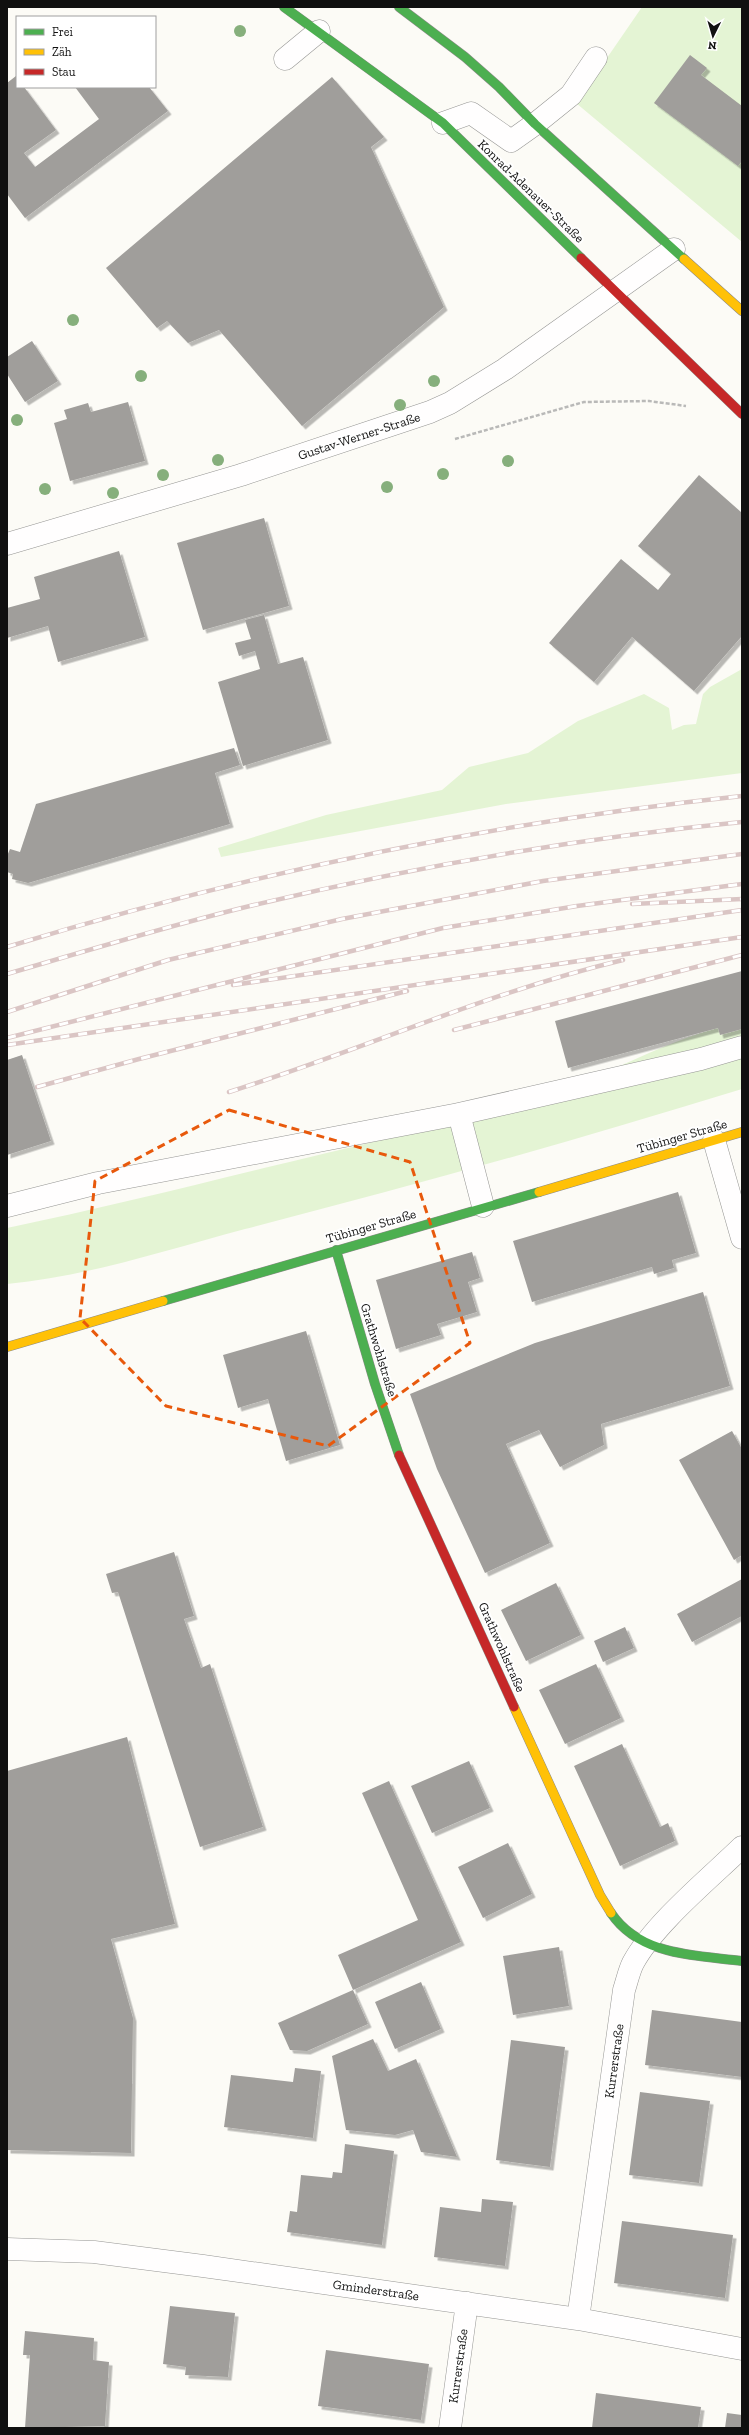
<svg xmlns="http://www.w3.org/2000/svg" width="749" height="2435" font-family="'Zilla Slab',serif">
	<defs>
		<filter id="shadow"><feDropShadow dx="3.5" dy="3.5" stdDeviation="0" flood-color="#0004"/></filter>
	</defs>
	<rect width="100%" height="100%" fill="#fcfbf6"/>
	<path fill="#e4f4d4" d="M 642,7 L 742,7 L 742,242 L 576,103 Z
		M 742,669 L 742,773 L 506,804 L 221,857 L 218,848 L 326,815 L 442,790 L 469,767 L 528,753 L 578,721 L 644,694 L 669,708 L 672,730 L 684,725 L 696,724 L 703,694 L 710,687 Z
		M 718,1028 L 720,1035 L 742,1029 L 742,1089 C 577,1140 412,1186 245,1229 C 166,1250 89,1276 7,1284 L 7,1228 C 93,1210 179,1189 264,1168 C 364,1144 465,1122 563,1089 C 616,1071 664,1042 718,1028 Z"/>
	<path fill="#a09e9b" filter="url(#shadow)" d="M 690,55 L 707,68 L 701,75 L 742,106 L 742,161 L 738,166 L 654,103 Z
		M 16,76 L 17,87 L 24,87 L 56,130 L 24,153 L 35,167 L 99,119 L 75,87 L 149,87 L 168,111 L 25,218 L 7,194 L 7,83 Z
		M 332,77 L 384,137 L 371,147 L 444,307 L 302,426 L 219,330 L 188,343 L 167,321 L 157,328 L 106,268 Z
		M 32,341 L 58,381 L 25,402 L 7,374 L 7,357 Z
		M 128,402 L 145,461 L 70,481 L 54,423 L 67,419 L 64,410 L 88,403 L 91,412 Z
		M 699,475 L 742,513 L 742,636 L 694,691 L 632,637 L 594,682 L 549,643 L 621,559 L 658,590 L 671,574 L 638,546 Z
		M 264,518 L 289,606 L 203,630 L 177,543 Z
		M 119,551 L 145,637 L 58,662 L 48,626 L 7,638 L 7,608 L 40,599 L 34,577 Z
		M 264,615 L 278,664 L 303,657 L 328,740 L 243,766 L 218,682 L 260,669 L 255,651 L 239,656 L 235,643 L 251,639 L 245,620 Z
		M 234,748 L 240,765 L 215,773 L 230,824 L 28,883 L 12,879 L 13,874 L 7,872 L 7,856 L 10,849 L 20,852 L 36,804 Z
		M 742,971 L 742,1029 L 720,1035 L 718,1028 L 568,1068 L 555,1021 Z
		M 22,1055 L 51,1141 L 7,1155 L 7,1060 Z
		M 678,1192 L 696,1253 L 672,1260 L 674,1268 L 654,1274 L 652,1267 L 532,1302 L 513,1241 Z
		M 472,1252 L 480,1278 L 468,1282 L 477,1312 L 437,1324 L 441,1335 L 396,1349 L 376,1280 Z
		M 703,1292 L 730,1386 L 601,1424 L 604,1445 L 560,1467 L 539,1430 L 506,1444 L 550,1543 L 485,1573 L 437,1469 L 410,1394 L 535,1343 Z
		M 306,1331 L 340,1445 L 286,1461 L 268,1399 L 238,1408 L 223,1355 Z
		M 732,1431 L 742,1449 L 742,1555 L 734,1560 L 679,1460 Z
		M 174,1552 L 194,1616 L 184,1619 L 201,1668 L 210,1664 L 263,1827 L 200,1847 L 118,1592 L 112,1593 L 106,1574 Z
		M 742,1579 L 742,1616 L 692,1642 L 677,1614 Z
		M 556,1583 L 581,1635 L 526,1661 L 501,1610 Z
		M 625,1627 L 634,1648 L 603,1662 L 594,1641 Z
		M 596,1664 L 621,1718 L 565,1744 L 539,1690 Z
		M 127,1737 L 175,1924 L 111,1939 L 133,2018 L 131,2153 L 7,2150 L 7,1771 Z
		M 622,1744 L 660,1827 L 668,1823 L 675,1841 L 620,1866 L 574,1766 Z
		M 469,1761 L 490,1808 L 432,1833 L 411,1786 Z
		M 389,1781 L 461,1942 L 353,1990 L 338,1955 L 418,1920 L 362,1793 Z
		M 508,1843 L 532,1894 L 483,1918 L 458,1867 Z
		M 559,1947 L 569,2006 L 513,2015 L 503,1956 Z
		M 421,1982 L 441,2029 L 395,2049 L 375,2002 Z
		M 353,1990 L 368,2024 L 307,2051 L 290,2050 L 278,2023 Z
		M 652,2010 L 742,2022 L 742,2077 L 645,2065 Z
		M 373,2039 L 388,2071 L 416,2059 L 457,2157 L 421,2152 L 413,2130 L 395,2135 L 346,2130 L 332,2056 Z
		M 511,2040 L 565,2047 L 550,2167 L 496,2160 Z
		M 295,2068 L 321,2071 L 313,2138 L 224,2127 L 231,2075 L 293,2082 Z
		M 640,2092 L 710,2101 L 699,2183 L 629,2175 Z
		M 345,2144 L 394,2151 L 382,2245 L 287,2232 L 290,2211 L 297,2212 L 301,2175 L 332,2178 L 333,2172 L 342,2173 Z
		M 482,2199 L 513,2202 L 505,2266 L 434,2257 L 440,2207 L 481,2212 Z
		M 622,2221 L 733,2235 L 725,2298 L 614,2283 Z
		M 170,2306 L 235,2313 L 228,2377 L 185,2375 L 186,2367 L 163,2364 Z
		M 25,2331 L 94,2338 L 93,2360 L 109,2362 L 105,2426 L 25,2428 L 30,2355 L 23,2355 Z
		M 326,2350 L 429,2364 L 421,2420 L 318,2406 Z
		M 596,2393 L 701,2407 L 698,2428 L 592,2428 Z
		M 727,2413 L 742,2415 L 742,2428 L 725,2428 Z"/>
	<g fill="none" stroke-linecap="round" stroke-linejoin="round">
		<g stroke="#969694" stroke-width="23">
			<path id="lane" d="M 285,59 L 319,31
				M 443,123 L 471,113 L 511,141 L 535,124 L 571,95 L 596,58
				M 7,1206 L 98,1183 L 459,1114
				M 483,1206 L 459,1114 L 701,1059 L 742,1047"/>
		</g>
		<g stroke="#969694" stroke-width="23">
			<path id="street" d="M 7,544 L 241,475 L 430,412 L 450,403 L 505,369 L 674,249
				M 714,1140 L 742,1238
				M 7,2249 L 94,2252 L 203,2266 L 578,2319 L 742,2349
				M 578,2319 L 624,1990 C 627,1981 629,1971 633,1963 C 654,1924 709,1879 742,1847
				M 450,2428 L 467,2303"/>
		</g>
		<g stroke="#8d8c8a" stroke-width="10">
			<path id="fast" d="M 284,7 L 443,123 L 581,258
				M 399,7 L 465,57 L 499,87 L 535,124 L 684,259
				M 336,1250 L 375,1384 L 399,1455
				M 163,1301 L 539,1192
				M 611,1913 C 640,1956 695,1955 742,1961"/>
		</g>
		<g stroke="#8d8c8a" stroke-width="10">
			<path id="slow" d="M 684,259 L 742,311
				M 539,1192 L 742,1132
				M 7,1347 L 163,1301
				M 514,1707 L 600,1895 L 611,1913"/>
		</g>
		<g stroke="#8d8c8a" stroke-width="10">
			<path id="jam" d="M 581,258 L 742,414
				M 399,1455 L 514,1707"/>
		</g>
		<path stroke="#b9b9b8" stroke-width="2.5" stroke-dasharray="4 2" stroke-linecap="butt" d="M 455,439 L 584,402 L 649,401 L 686,406"/>
		<use href="#lane" stroke="#fffefe" stroke-width="22"/>
		<use href="#street" stroke="#fffefe" stroke-width="22"/>
		<use href="#fast" stroke="#4caf50" stroke-width="9"/>
		<use href="#slow" stroke="#ffc107" stroke-width="9"/>
		<use href="#jam" stroke="#c62828" stroke-width="9"/>
		<g stroke="#dac5c4" stroke-width="4.5">
			<path id="rail" d="M 632,904 L 742,899
				M 7,947 C 245,874 495,822 742,796
				M 7,974 C 89,950 171,925 254,905 C 414,867 579,838 742,822
				M 233,985 L 742,910
				M 7,1012 L 168,960 L 342,919 L 543,881 L 742,854
				M 454,1030 L 742,955
				M 7,1038 L 443,928 L 577,906 L 742,884
				M 7,1045 L 742,937
				M 37,1087 L 139,1059 L 407,991
				M 229,1092 C 362,1050 488,992 623,960"/>
		</g>
		<use href="#rail" stroke="#fff" stroke-width="3" stroke-dasharray="9" stroke-linecap="butt"/>
	</g>
	<g fill="#86af7c">
		<circle cx="240" cy="31" r="6"/>
		<circle cx="73" cy="320" r="6"/>
		<circle cx="141" cy="376" r="6"/>
		<circle cx="434" cy="381" r="6"/>
		<circle cx="400" cy="405" r="6"/>
		<circle cx="17" cy="420" r="6"/>
		<circle cx="218" cy="460" r="6"/>
		<circle cx="508" cy="461" r="6"/>
		<circle cx="443" cy="474" r="6"/>
		<circle cx="163" cy="475" r="6"/>
		<circle cx="387" cy="487" r="6"/>
		<circle cx="45" cy="489" r="6"/>
		<circle cx="113" cy="493" r="6"/>
	</g>
	<path fill="none" stroke="#e8590c" stroke-width="3" stroke-dasharray="8 5" stroke-linejoin="round" d="M 229,1110 L 410,1162 L 470,1343 L 328,1446 L 166,1406 L 80,1318 L 95,1181 Z"/>
	<g text-anchor="middle" dominant-baseline="central" stroke-width="4" stroke-linejoin="round" paint-order="stroke">
		<g font-size="13" fill="#101010" stroke="#fff">
			<text transform="translate(531 191) rotate(44)">Konrad-Adenauer-Straße</text>
			<text transform="translate(359 436) rotate(-18)">Gustav-Werner-Straße</text>
			<text transform="translate(682 1136) rotate(-16)">Tübinger Straße</text>
			<text transform="translate(371 1226) rotate(-16)">Tübinger Straße</text>
			<text transform="translate(379 1350) rotate(73)">Grathwohlstraße</text>
			<text transform="translate(502 1647) rotate(66)">Grathwohlstraße</text>
			<text transform="translate(614 2061) rotate(-82)">Kurrerstraße</text>
			<text transform="translate(376 2290) rotate(8)">Gminderstraße</text>
			<text transform="translate(458 2366) rotate(-82)">Kurrerstraße</text>
		</g>
	</g>
	<rect width="749" height="2435" fill="none" stroke="#101010" stroke-width="16"/>
	<rect x="16" y="16" width="140" height="72" fill="#ffffff" stroke="#9f9f9f"/>
	<rect x="24" y="29" width="20" height="6" fill="#4caf50" stroke="#9f9f9f"/>
	<text x="52" y="36" font-size="12" fill="#101010">Frei</text>
	<rect x="24" y="49" width="20" height="6" fill="#ffc107" stroke="#9f9f9f"/>
	<text x="52" y="56" font-size="12" fill="#101010">Zäh</text>
	<rect x="24" y="69" width="20" height="6" fill="#c62828" stroke="#9f9f9f"/>
	<text x="52" y="76" font-size="12" fill="#101010">Stau</text>
	<g transform="translate(713 36) rotate(185)" stroke="#ffffff" stroke-width="3" paint-order="stroke">
	<path d="M0-3L7 15L0 10L-7 15Z" fill="#101010"/>
	<text y="-6" font-size="11" font-weight="bold" text-anchor="middle" fill="#101010">N</text>
	</g>
</svg>
